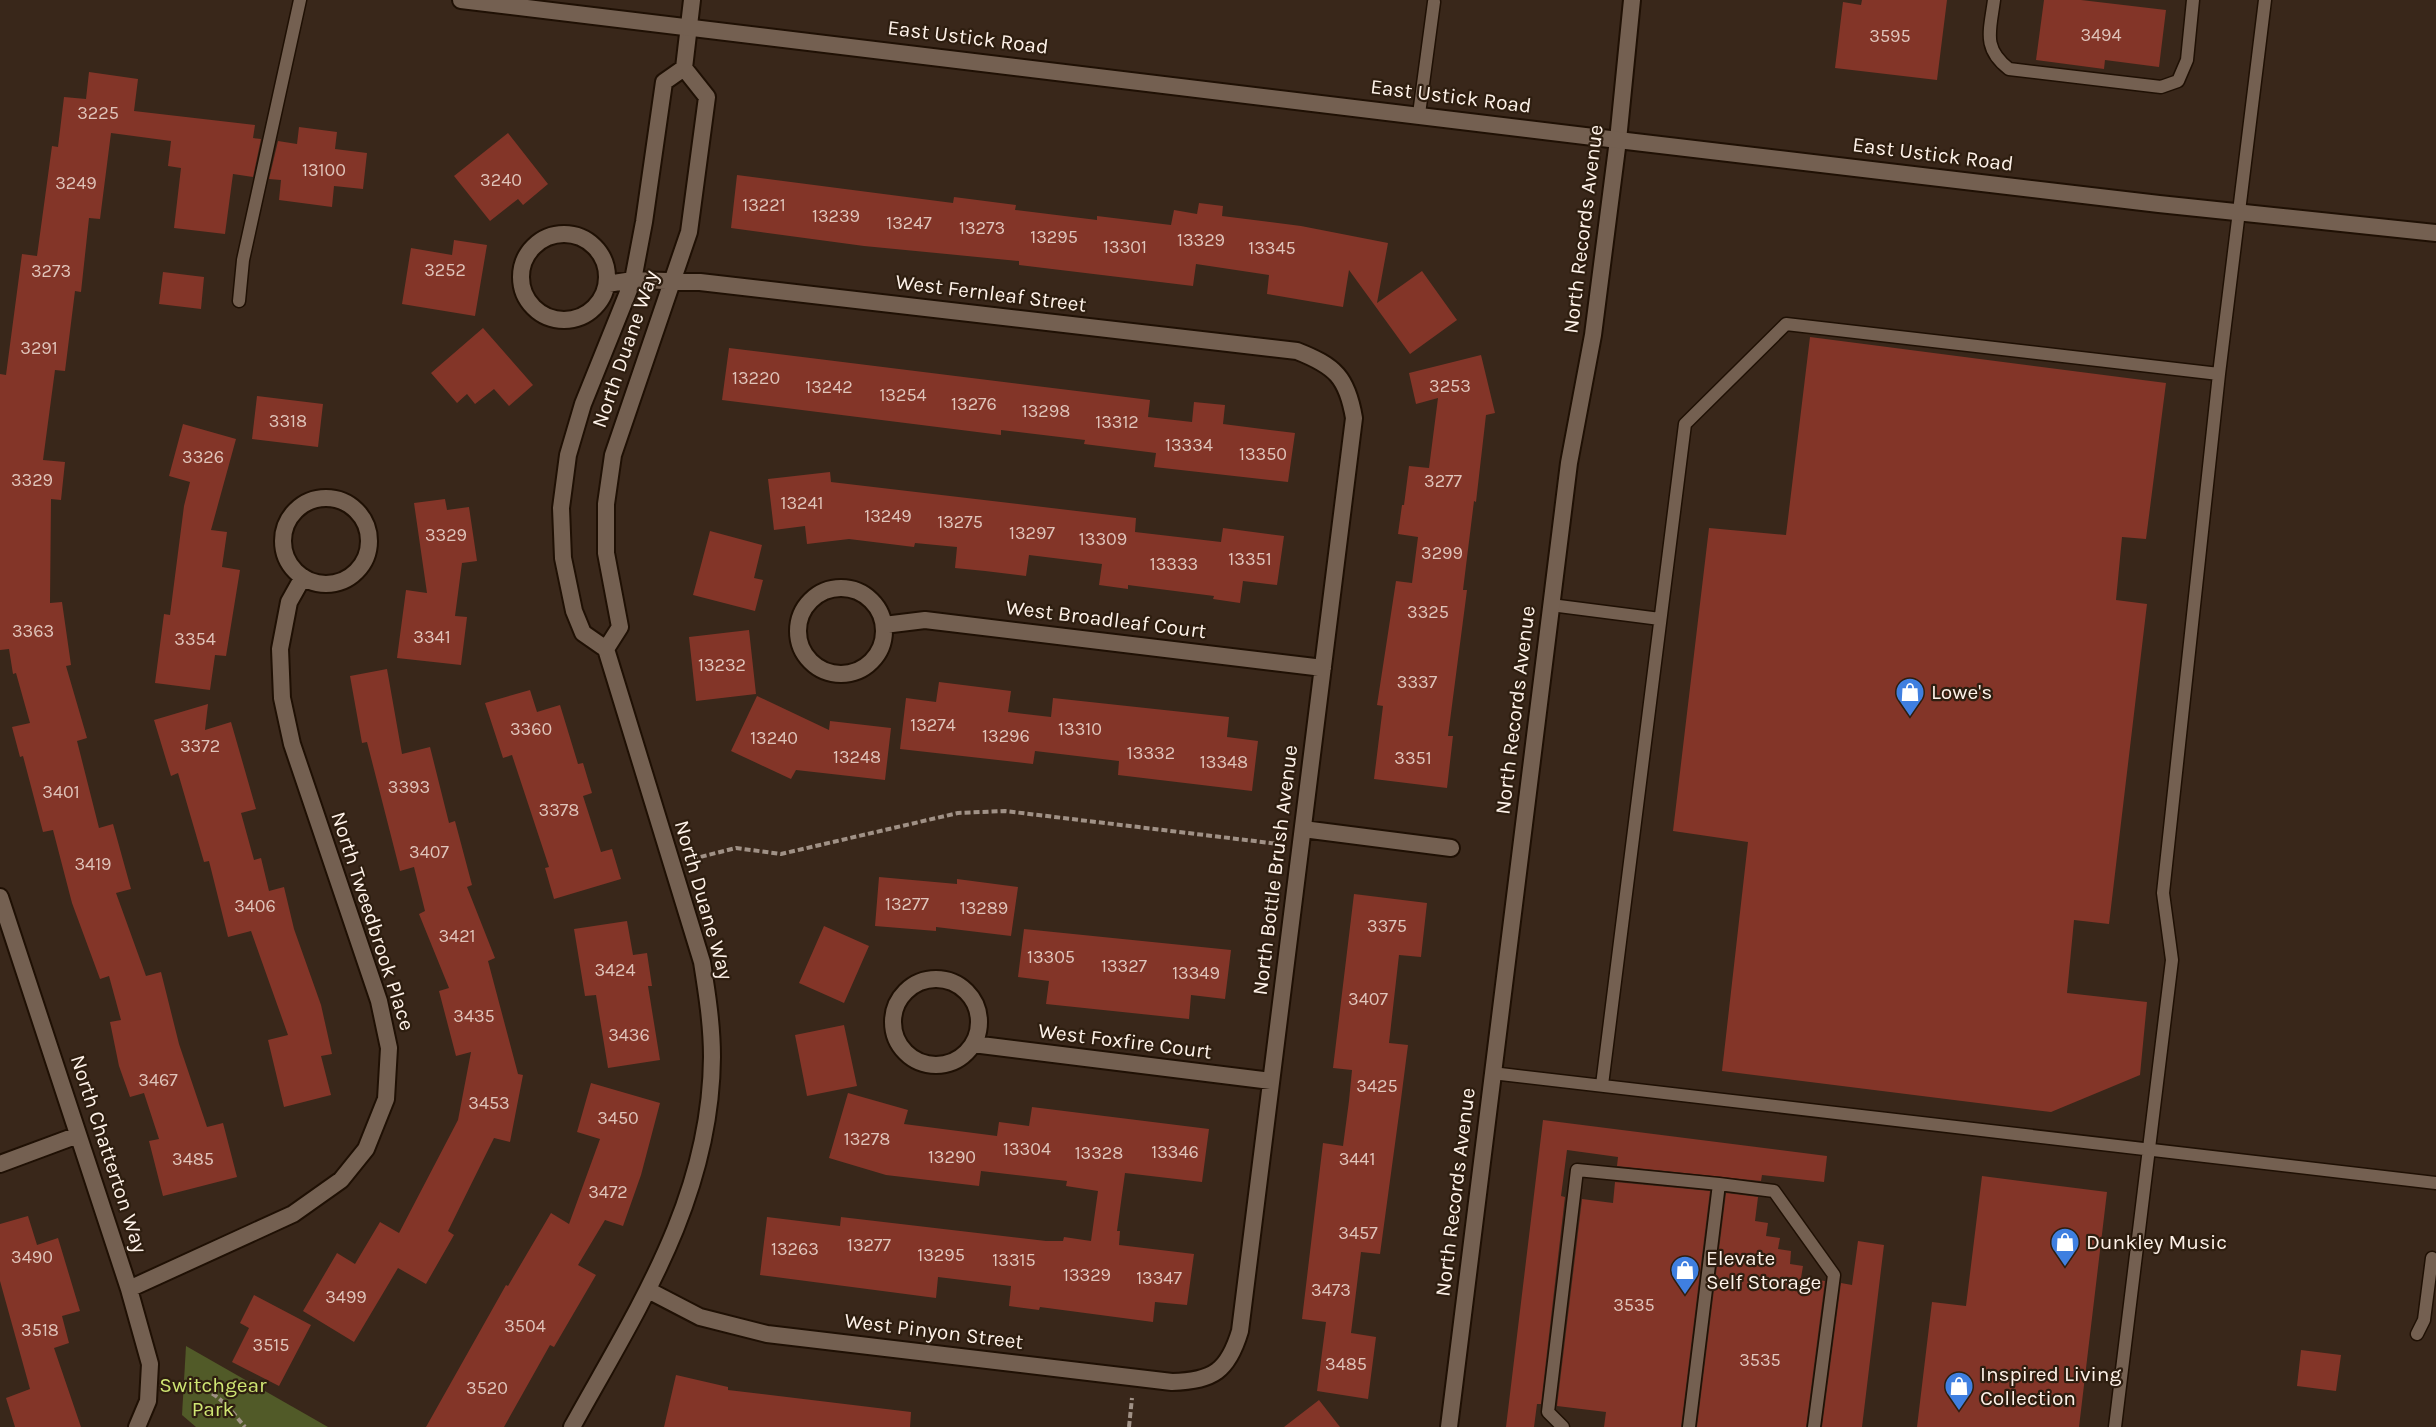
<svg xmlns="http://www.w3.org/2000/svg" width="2436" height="1427" font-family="Karla,sans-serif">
	<rect width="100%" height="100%" fill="#39271a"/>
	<path fill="#515a28" d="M 186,1346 L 328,1427 L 196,1427 L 182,1415 Z"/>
	<path fill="#833528" d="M 1862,0 L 1947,0 L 1937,80 L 1835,68 L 1843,2 L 1861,5 Z
		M 2044,0 L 2081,0 L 2166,10 L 2159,67 L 2105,60 L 2104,69 L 2036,60 Z
		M 89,72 L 138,79 L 134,111 L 255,125 L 253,138 L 261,139 L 253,177 L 233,174 L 225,234 L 174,228 L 181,168 L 168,166 L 171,141 L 111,133 L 100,219 L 89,218 L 81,292 L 75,291 L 65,371 L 55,370 L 43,460 L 65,462 L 61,500 L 51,499 L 50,603 L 62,602 L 71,665 L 66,666 L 87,738 L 77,741 L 99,828 L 113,824 L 131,889 L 116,893 L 146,976 L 161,972 L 179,1044 L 207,1127 L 223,1123 L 237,1177 L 163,1196 L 149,1141 L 159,1139 L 144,1093 L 130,1097 L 119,1066 L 110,1022 L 121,1020 L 109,976 L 100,979 L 72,903 L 53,830 L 43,832 L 23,756 L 20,757 L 12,727 L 30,723 L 16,673 L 13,674 L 9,649 L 0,650 L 0,374 L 6,375 L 22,254 L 37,256 L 52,146 L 58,147 L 64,97 L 86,99 Z
		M 299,127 L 337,132 L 335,149 L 367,153 L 363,189 L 334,186 L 332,207 L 279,200 L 281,180 L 269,179 L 278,141 L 297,144 Z
		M 508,133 L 548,184 L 523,205 L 518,199 L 490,221 L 454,176 Z
		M 737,175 L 953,203 L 954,197 L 1016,205 L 1015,210 L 1097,220 L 1097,216 L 1171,225 L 1174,210 L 1197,214 L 1199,203 L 1223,206 L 1222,216 L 1301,226 L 1388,243 L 1377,303 L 1422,271 L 1457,320 L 1410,354 L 1349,270 L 1343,307 L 1267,294 L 1269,275 L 1196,264 L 1193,286 L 1019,265 L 1019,261 L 864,246 L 731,228 Z
		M 454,240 L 487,245 L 475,316 L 402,304 L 411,248 L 452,255 Z
		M 163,272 L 204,277 L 201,309 L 159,304 Z
		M 483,328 L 533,385 L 509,406 L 494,389 L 475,404 L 467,394 L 457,403 L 431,373 Z
		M 1810,337 L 2166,383 L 2146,539 L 2122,537 L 2116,600 L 2147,604 L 2109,924 L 2074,920 L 2067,993 L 2147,1002 L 2140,1075 L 2051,1112 L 1722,1071 L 1748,842 L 1673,831 L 1709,528 L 1786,535 Z
		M 729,348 L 1150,400 L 1148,417 L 1192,422 L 1194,402 L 1225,405 L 1223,424 L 1295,433 L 1288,482 L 1154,467 L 1156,453 L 1084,444 L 1085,440 L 1001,430 L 1001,435 L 722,400 Z
		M 1481,355 L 1495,413 L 1486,415 L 1476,502 L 1474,501 L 1463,590 L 1467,590 L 1448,736 L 1453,736 L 1447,788 L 1374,779 L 1383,706 L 1377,705 L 1396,581 L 1412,583 L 1418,537 L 1398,534 L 1402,505 L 1404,505 L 1409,466 L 1429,468 L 1438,398 L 1416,404 L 1409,373 Z
		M 257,396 L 323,404 L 318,447 L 252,439 Z
		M 183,424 L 236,439 L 211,530 L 227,532 L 222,567 L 240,570 L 226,656 L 215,655 L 210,690 L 155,683 L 164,614 L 170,615 L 184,506 L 190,482 L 169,476 Z
		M 830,472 L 831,482 L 1136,518 L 1135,532 L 1221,542 L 1223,528 L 1284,536 L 1277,585 L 1243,581 L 1240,603 L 1213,599 L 1214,596 L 1128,585 L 1128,589 L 1099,585 L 1102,564 L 1029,555 L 1026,576 L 985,571 L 955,568 L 957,547 L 915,543 L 914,547 L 849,539 L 807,544 L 805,526 L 774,530 L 768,479 Z
		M 445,499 L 447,510 L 469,507 L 477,561 L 462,563 L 455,616 L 467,617 L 461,665 L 397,658 L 406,590 L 427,593 L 414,503 Z
		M 710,531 L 762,545 L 754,578 L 763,580 L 755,611 L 693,595 Z
		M 749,630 L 756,694 L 696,701 L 689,637 Z
		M 387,669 L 402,754 L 430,747 L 449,823 L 455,821 L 472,885 L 467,887 L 495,958 L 488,961 L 518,1074 L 523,1075 L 510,1142 L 494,1138 L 448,1231 L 454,1235 L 426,1284 L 398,1268 L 354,1342 L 303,1311 L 337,1253 L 355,1264 L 380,1222 L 399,1233 L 458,1120 L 471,1052 L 456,1056 L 439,991 L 449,988 L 419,914 L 425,911 L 414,867 L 400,871 L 367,742 L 362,743 L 350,676 Z
		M 939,682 L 1011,691 L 1008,712 L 1051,717 L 1053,698 L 1229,717 L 1227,737 L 1258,741 L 1252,791 L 1118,775 L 1119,761 L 1035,751 L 1033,764 L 900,749 L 906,698 L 936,702 Z
		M 530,690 L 537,712 L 560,705 L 578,764 L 583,763 L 592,793 L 583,796 L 601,852 L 612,849 L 621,879 L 554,899 L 545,868 L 549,867 L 512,755 L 503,758 L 485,703 Z
		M 757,696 L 829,730 L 830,721 L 891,728 L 885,780 L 796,770 L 791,779 L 731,751 Z
		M 208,704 L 205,730 L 231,722 L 256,809 L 241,813 L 254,860 L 261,858 L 269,891 L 284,887 L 294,929 L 321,1005 L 332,1054 L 321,1056 L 331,1095 L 284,1107 L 268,1040 L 288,1035 L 251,931 L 228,937 L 209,861 L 204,862 L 178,773 L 171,776 L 154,720 Z
		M 879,877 L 957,884 L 957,879 L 1018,887 L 1011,936 L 936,927 L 936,931 L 875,926 Z
		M 1354,894 L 1427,903 L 1421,957 L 1399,955 L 1389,1043 L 1408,1045 L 1400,1107 L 1380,1254 L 1361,1252 L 1351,1333 L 1376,1337 L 1368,1399 L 1317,1391 L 1326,1322 L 1302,1319 L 1323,1143 L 1343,1146 L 1349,1101 L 1352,1070 L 1333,1068 Z
		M 627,921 L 633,955 L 647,953 L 652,986 L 648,986 L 660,1060 L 608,1068 L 596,995 L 585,996 L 574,929 Z
		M 824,926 L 869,946 L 844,1003 L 799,983 Z
		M 1024,929 L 1231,950 L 1225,999 L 1191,995 L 1189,1019 L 1046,1004 L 1049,981 L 1018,977 Z
		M 844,1025 L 857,1086 L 807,1096 L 795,1035 Z
		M 591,1083 L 660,1103 L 641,1175 L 623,1226 L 605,1220 L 578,1265 L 596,1275 L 554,1347 L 550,1345 L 504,1427 L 426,1427 L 506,1285 L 508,1286 L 551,1213 L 569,1224 L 600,1139 L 577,1132 Z
		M 848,1093 L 908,1110 L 904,1124 L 997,1136 L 999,1122 L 1029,1126 L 1032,1107 L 1209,1129 L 1202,1182 L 1125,1173 L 1117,1231 L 1120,1231 L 1119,1245 L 1194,1254 L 1187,1305 L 1155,1302 L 1153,1322 L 1040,1307 L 1039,1310 L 1009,1306 L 1011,1286 L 938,1277 L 936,1298 L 760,1275 L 767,1217 L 840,1226 L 841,1217 L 1046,1241 L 1063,1241 L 1064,1237 L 1091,1241 L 1098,1191 L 1066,1186 L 1067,1181 L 981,1171 L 979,1186 L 886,1175 L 829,1158 Z
		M 1543,1120 L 1827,1156 L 1824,1182 L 1762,1175 L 1761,1181 L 1617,1166 L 1618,1157 L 1567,1150 L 1561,1196 L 1565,1197 L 1541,1404 L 1537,1404 L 1534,1427 L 1506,1427 Z
		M 1982,1176 L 2107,1192 L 2079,1427 L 1917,1427 L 1932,1302 L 1966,1306 Z
		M 1615,1182 L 1710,1191 L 1681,1427 L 1604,1427 L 1606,1412 L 1557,1406 L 1582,1199 L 1613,1203 Z
		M 1726,1193 L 1758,1197 L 1755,1221 L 1768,1223 L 1766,1236 L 1780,1238 L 1778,1249 L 1791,1251 L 1790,1264 L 1803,1266 L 1801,1278 L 1825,1281 L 1806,1427 L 1697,1427 Z
		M 28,1216 L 37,1245 L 58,1238 L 80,1311 L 62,1316 L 69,1343 L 54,1348 L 81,1427 L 15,1427 L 6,1398 L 30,1389 L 0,1281 L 0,1224 Z
		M 1858,1241 L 1884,1245 L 1862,1427 L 1822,1427 L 1841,1283 L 1852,1285 Z
		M 254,1295 L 311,1325 L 279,1386 L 232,1362 L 249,1328 L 240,1323 Z
		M 2301,1350 L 2341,1355 L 2336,1391 L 2297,1386 Z
		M 676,1375 L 728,1387 L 728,1390 L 911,1412 L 910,1427 L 664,1427 Z
		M 1319,1400 L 1340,1427 L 1284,1427 Z"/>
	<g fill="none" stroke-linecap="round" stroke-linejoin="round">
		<g stroke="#1f1004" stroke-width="15">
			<path id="service" d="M 1994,0 C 1990,31 1982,48 2009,69 L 2161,87 L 2178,81 L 2187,60 L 2193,0
				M 1419,114 L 1434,2
				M 239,301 L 243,260 L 300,0
				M 1551,605 L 1660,619
				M 1492,1073 L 2436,1183
				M 1602,1085 L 1685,424 L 1786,324 L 2219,374
				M 2417,1334 L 2424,1320 L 2432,1258
				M 1563,1427 L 1548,1412 L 1577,1170 L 1719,1184
				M 1689,1427 L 1719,1184 L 1774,1191 L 1834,1275 L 1814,1427
				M 2115,1427 L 2172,960 L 2163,893 L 2219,374 L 2265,0"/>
		</g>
		<g stroke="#1f1004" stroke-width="20">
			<path id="minor" d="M 684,68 L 707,97 L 689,232 L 613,455 L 606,504 L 606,553 L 620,627 L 606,649 L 583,633 L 574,611 L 563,558 L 561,508 L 568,455 L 583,404 L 633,280 L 644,222 L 664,82 Z
				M 684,68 L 692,0
				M521 277a43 43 0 1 1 86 0a43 43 0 1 1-86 0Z
				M 607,284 L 633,280 L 700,282 L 1297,351 C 1335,366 1347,377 1354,418 L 1240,1331 C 1228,1371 1213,1381 1172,1382 L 767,1334 L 700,1317 L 648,1290
				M283 541a43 43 0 1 1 86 0a43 43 0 1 1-86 0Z
				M798 631a43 43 0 1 1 86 0a43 43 0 1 1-86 0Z
				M 884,625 L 925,620 L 1323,668
				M 1303,829 L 1451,848
				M 0,897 L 129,1289 L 150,1364 L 148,1401 L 137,1427
				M893 1022a43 43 0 1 1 86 0a43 43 0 1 1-86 0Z
				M 973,1044 L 1271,1081
				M 0,1164 L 78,1135
				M 129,1289 L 293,1214 L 341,1180 L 366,1149 L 386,1099 L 389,1048 L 379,1001 L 292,744 L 282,698 L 280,649 L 289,602 L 303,577
				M 572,1427 C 638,1308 711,1198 712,1057 C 712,1025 707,993 702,962 L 606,649
				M 1449,1427 L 1569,463 L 1593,335 L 1618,140"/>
		</g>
		<g stroke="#1f1004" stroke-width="20">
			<path id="tertiary" d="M 1618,140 L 1632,0"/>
		</g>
		<g stroke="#1f1004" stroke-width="20">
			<path id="secondary" d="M 461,0 L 1618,140 L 2159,204 L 2436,233"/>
		</g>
		<path stroke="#a09186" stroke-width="4" stroke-dasharray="6 3" stroke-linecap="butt" d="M 692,859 L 736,848 L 781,854 L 958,813 L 1005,811 L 1279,844
			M 178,1383 C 214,1387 223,1401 245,1427
			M 1129,1427 L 1132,1398"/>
		<use href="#service" stroke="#746051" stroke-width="12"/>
		<use href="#minor" stroke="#746051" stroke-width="16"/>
		<use href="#tertiary" stroke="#746051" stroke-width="16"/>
		<use href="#secondary" stroke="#746051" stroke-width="16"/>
	</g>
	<defs>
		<g id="shop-pin" transform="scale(1.5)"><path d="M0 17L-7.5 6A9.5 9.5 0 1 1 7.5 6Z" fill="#3f7fe0" stroke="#2e1e10"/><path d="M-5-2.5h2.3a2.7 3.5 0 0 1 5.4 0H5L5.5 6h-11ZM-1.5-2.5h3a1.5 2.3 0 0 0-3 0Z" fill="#fff"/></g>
	</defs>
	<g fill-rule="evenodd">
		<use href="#shop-pin" x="1910" y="692"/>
		<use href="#shop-pin" x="2065" y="1242"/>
		<use href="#shop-pin" x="1685" y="1270"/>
		<use href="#shop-pin" x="1959" y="1386"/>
	</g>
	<g text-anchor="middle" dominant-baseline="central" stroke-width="4.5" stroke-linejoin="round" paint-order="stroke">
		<g font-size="18" fill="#dfc3b9">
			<text x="2101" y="35">3494</text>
			<text x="1890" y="36">3595</text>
			<text x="98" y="113">3225</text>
			<text x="324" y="170">13100</text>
			<text x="501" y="180">3240</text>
			<text x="76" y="183">3249</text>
			<text x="764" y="205">13221</text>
			<text x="836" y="216">13239</text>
			<text x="909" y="223">13247</text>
			<text x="982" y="228">13273</text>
			<text x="1054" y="237">13295</text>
			<text x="1201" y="240">13329</text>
			<text x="1125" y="247">13301</text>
			<text x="1272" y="248">13345</text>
			<text x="445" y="270">3252</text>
			<text x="51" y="271">3273</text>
			<text x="39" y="348">3291</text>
			<text x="756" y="378">13220</text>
			<text x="1450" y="386">3253</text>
			<text x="829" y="387">13242</text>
			<text x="903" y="395">13254</text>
			<text x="974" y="404">13276</text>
			<text x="1046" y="411">13298</text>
			<text x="288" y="421">3318</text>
			<text x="1117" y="422">13312</text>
			<text x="1189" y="445">13334</text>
			<text x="1263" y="454">13350</text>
			<text x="203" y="457">3326</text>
			<text x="32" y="480">3329</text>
			<text x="1443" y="481">3277</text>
			<text x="802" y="503">13241</text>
			<text x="888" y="516">13249</text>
			<text x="960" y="522">13275</text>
			<text x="1032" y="533">13297</text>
			<text x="446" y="535">3329</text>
			<text x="1103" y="539">13309</text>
			<text x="1442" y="553">3299</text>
			<text x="1250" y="559">13351</text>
			<text x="1174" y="564">13333</text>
			<text x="1428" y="612">3325</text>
			<text x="33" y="631">3363</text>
			<text x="432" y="637">3341</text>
			<text x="195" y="639">3354</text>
			<text x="722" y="665">13232</text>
			<text x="1417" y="682">3337</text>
			<text x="933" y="725">13274</text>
			<text x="531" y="729">3360</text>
			<text x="1080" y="729">13310</text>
			<text x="1006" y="736">13296</text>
			<text x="774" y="738">13240</text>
			<text x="200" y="746">3372</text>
			<text x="1151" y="753">13332</text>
			<text x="857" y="757">13248</text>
			<text x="1413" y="758">3351</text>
			<text x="1224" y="762">13348</text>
			<text x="409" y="787">3393</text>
			<text x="61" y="792">3401</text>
			<text x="559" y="810">3378</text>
			<text x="429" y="852">3407</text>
			<text x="93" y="864">3419</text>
			<text x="907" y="904">13277</text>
			<text x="255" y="906">3406</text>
			<text x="984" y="908">13289</text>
			<text x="1387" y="926">3375</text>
			<text x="457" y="936">3421</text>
			<text x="1051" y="957">13305</text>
			<text x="1124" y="966">13327</text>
			<text x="615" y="970">3424</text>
			<text x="1196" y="973">13349</text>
			<text x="1368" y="999">3407</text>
			<text x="474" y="1016">3435</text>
			<text x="629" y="1035">3436</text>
			<text x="158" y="1080">3467</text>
			<text x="1377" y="1086">3425</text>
			<text x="489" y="1103">3453</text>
			<text x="618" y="1118">3450</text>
			<text x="867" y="1139">13278</text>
			<text x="1027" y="1149">13304</text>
			<text x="1175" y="1152">13346</text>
			<text x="1099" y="1153">13328</text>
			<text x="952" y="1157">13290</text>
			<text x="193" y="1159">3485</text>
			<text x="1357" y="1159">3441</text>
			<text x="608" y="1192">3472</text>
			<text x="1358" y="1233">3457</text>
			<text x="869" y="1245">13277</text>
			<text x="795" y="1249">13263</text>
			<text x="941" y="1255">13295</text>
			<text x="32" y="1257">3490</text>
			<text x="1014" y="1260">13315</text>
			<text x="1087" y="1275">13329</text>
			<text x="1159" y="1278">13347</text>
			<text x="1331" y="1290">3473</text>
			<text x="346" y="1297">3499</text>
			<text x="1634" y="1305">3535</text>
			<text x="525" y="1326">3504</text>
			<text x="40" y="1330">3518</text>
			<text x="271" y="1345">3515</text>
			<text x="1760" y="1360">3535</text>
			<text x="1346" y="1364">3485</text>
			<text x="487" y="1388">3520</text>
		</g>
		<g font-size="21" fill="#fef2e9" stroke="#2e1e10">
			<text transform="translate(968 37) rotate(7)">East Ustick Road</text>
			<text transform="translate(1451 96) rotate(7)">East Ustick Road</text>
			<text transform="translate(1933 154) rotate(7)">East Ustick Road</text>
			<text transform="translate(1583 229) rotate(-83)">North Records Avenue</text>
			<text transform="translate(991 293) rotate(7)">West Fernleaf Street</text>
			<text transform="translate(625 349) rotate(-71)">North Duane Way</text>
			<text transform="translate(1106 619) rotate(7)">West Broadleaf Court</text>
			<text transform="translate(1515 710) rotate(-83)">North Records Avenue</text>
			<text transform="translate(1275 870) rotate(-83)">North Bottle Brush Avenue</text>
			<text transform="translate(704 900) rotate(74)">North Duane Way</text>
			<text transform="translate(373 921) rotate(72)">North Tweedbrook Place</text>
			<text transform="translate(1125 1041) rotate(7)">West Foxfire Court</text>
			<text transform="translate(109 1154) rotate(72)">North Chatterton Way</text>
			<text transform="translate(1455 1192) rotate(-83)">North Records Avenue</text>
			<text transform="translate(934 1331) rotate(7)">West Pinyon Street</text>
		</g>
		<g font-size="21" fill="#fef2e9" stroke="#2e1e10" text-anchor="start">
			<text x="1931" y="692">Lowe's</text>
			<text x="2086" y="1242">Dunkley Music</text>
			<text x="1706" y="1258">Elevate<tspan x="1706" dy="24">Self Storage</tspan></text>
			<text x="1980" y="1374">Inspired Living<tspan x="1980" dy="24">Collection</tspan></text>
		</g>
		<g font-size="21" fill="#cfe573" stroke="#2e1e10">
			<text x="213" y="1385">Switchgear<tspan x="213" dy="24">Park</tspan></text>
		</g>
	</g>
</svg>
